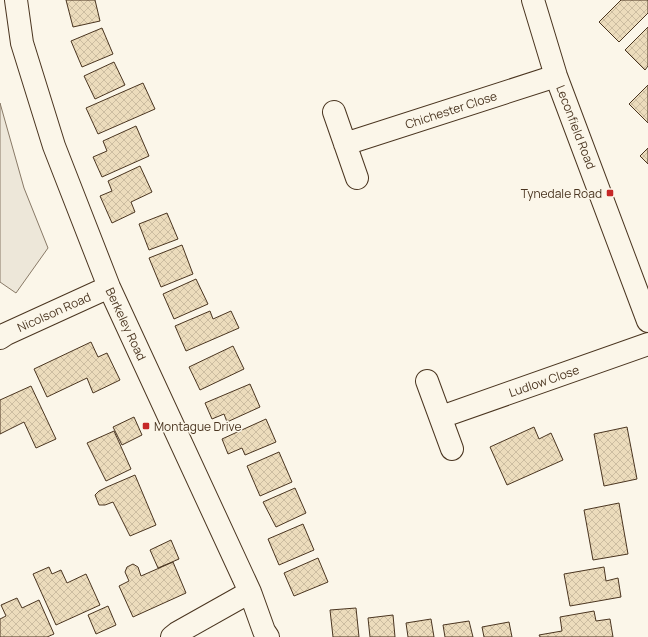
<svg xmlns="http://www.w3.org/2000/svg" width="648" height="637" font-family="Manrope,sans-serif">
	<defs>
		<pattern id="building-cross-hatch" width="8" height="8" patternUnits="userSpaceOnUse"><rect width="8" height="8" fill="#ecdcbc"/><path d="M0 0l8 8M0 8l8-8" fill="none" stroke="#ccbda1"/></pattern>
	</defs>
	<rect width="100%" height="100%" fill="#fbf6e9"/>
	<path fill="#ede7d9" stroke="#887966" d="M 0,103 L 24,188 L 48,248 L 16,293 L 0,282 Z"/>
	<path fill="url(#building-cross-hatch)" stroke="#4a3520" d="M 66,0 L 95,0 L 100,21 L 73,27 Z
		M 621,0 L 648,0 L 648,13 L 619,42 L 599,22 Z
		M 648,27 L 648,66 L 645,70 L 625,50 Z
		M 102,28 L 113,54 L 82,67 L 71,41 Z
		M 114,62 L 125,85 L 95,99 L 84,76 Z
		M 143,83 L 155,109 L 98,134 L 86,108 Z
		M 648,85 L 648,123 L 629,104 Z
		M 136,126 L 149,156 L 102,177 L 93,157 L 107,151 L 103,141 Z
		M 648,148 L 648,164 L 640,156 Z
		M 140,166 L 152,192 L 131,202 L 135,212 L 112,223 L 100,196 L 112,191 L 108,181 Z
		M 167,213 L 178,239 L 149,250 L 139,224 Z
		M 182,245 L 193,274 L 161,287 L 149,258 Z
		M 196,279 L 208,304 L 174,319 L 163,294 Z
		M 210,311 L 213,319 L 231,311 L 239,328 L 186,351 L 175,326 Z
		M 91,342 L 98,357 L 107,353 L 120,380 L 93,393 L 87,378 L 47,397 L 34,369 Z
		M 233,346 L 244,369 L 200,390 L 189,367 Z
		M 250,384 L 260,407 L 227,422 L 224,414 L 212,419 L 205,403 Z
		M 31,386 L 56,439 L 36,448 L 24,422 L 0,434 L 0,400 Z
		M 134,417 L 142,435 L 122,445 L 113,427 Z
		M 266,419 L 276,442 L 245,455 L 242,448 L 228,454 L 222,439 Z
		M 534,427 L 539,439 L 551,433 L 563,460 L 507,485 L 490,447 Z
		M 627,427 L 637,479 L 604,486 L 594,434 Z
		M 114,431 L 131,469 L 106,481 L 87,443 Z
		M 279,452 L 292,482 L 260,496 L 247,466 Z
		M 135,475 L 156,525 L 130,536 L 113,502 L 105,505 L 99,505 L 95,495 L 99,491 L 107,487 Z
		M 295,488 L 306,513 L 276,527 L 263,502 Z
		M 619,503 L 628,554 L 593,560 L 584,510 Z
		M 303,524 L 314,550 L 279,565 L 268,539 Z
		M 171,540 L 179,559 L 158,568 L 150,550 Z
		M 318,558 L 328,582 L 294,596 L 284,573 Z
		M 173,562 L 186,593 L 133,617 L 119,586 L 129,581 L 125,572 L 127,567 L 133,564 L 138,567 L 141,576 Z
		M 49,567 L 52,574 L 61,570 L 67,583 L 86,574 L 100,605 L 56,625 L 33,574 Z
		M 604,567 L 606,581 L 618,578 L 621,597 L 570,606 L 564,574 Z
		M 17,598 L 22,608 L 39,600 L 54,634 L 47,637 L 0,637 L 0,619 L 6,616 L 1,605 Z
		M 108,606 L 116,625 L 96,634 L 88,615 Z
		M 356,608 L 359,637 L 333,637 L 330,610 Z
		M 594,611 L 596,621 L 610,619 L 613,637 L 540,637 L 539,635 L 562,631 L 560,617 Z
		M 393,615 L 395,637 L 370,637 L 368,618 Z
		M 431,619 L 434,637 L 408,637 L 406,623 Z
		M 469,621 L 473,637 L 445,637 L 443,625 Z
		M 509,622 L 512,637 L 484,637 L 482,627 Z"/>
	<g fill="none" stroke-linecap="round" stroke-linejoin="round">
		<g stroke="#4a3520" stroke-width="24">
			<path id="minor" d="M 16,0 L 22,43 L 54,146 L 109,287 L 250,592 L 264,631 L 268,637
				M 533,0 L 556,76 L 648,321
				M 334,112 L 357,178
				M 345,144 L 556,76
				M 0,338 L 6,334 L 109,287
				M 427,381 L 452,449
				M 441,417 L 648,344
				M 172,637 L 177,633 L 250,592"/>
		</g>
		<use href="#minor" stroke="#fbf6e9" stroke-width="22"/>
	</g>
	<g fill="#c62828" stroke="#fbf6e9" stroke-width="1.5">
		<rect x="606" y="189" width="8" height="8" rx="2"/>
		<rect x="142" y="422" width="8" height="8" rx="2"/>
	</g>
	<g text-anchor="middle" dominant-baseline="central" stroke-width="3" stroke-linejoin="round" paint-order="stroke">
		<g font-size="12" fill="#4a3520" stroke="#fbf6e9">
			<text transform="translate(451 110) rotate(-18)">Chichester Close</text>
			<text transform="translate(576 127) rotate(69)">Leconfield Road</text>
			<text transform="translate(54 312) rotate(-24)">Nicolson Road</text>
			<text transform="translate(126 324) rotate(65)">Berkeley Road</text>
			<text transform="translate(544 381) rotate(-19)">Ludlow Close</text>
		</g>
		<g font-size="12" fill="#4a3520" stroke="#fbf6e9" text-anchor="end">
			<text x="602" y="193">Tynedale Road</text>
			<text x="154" y="426" text-anchor="start">Montague Drive</text>
		</g>
	</g>
</svg>
